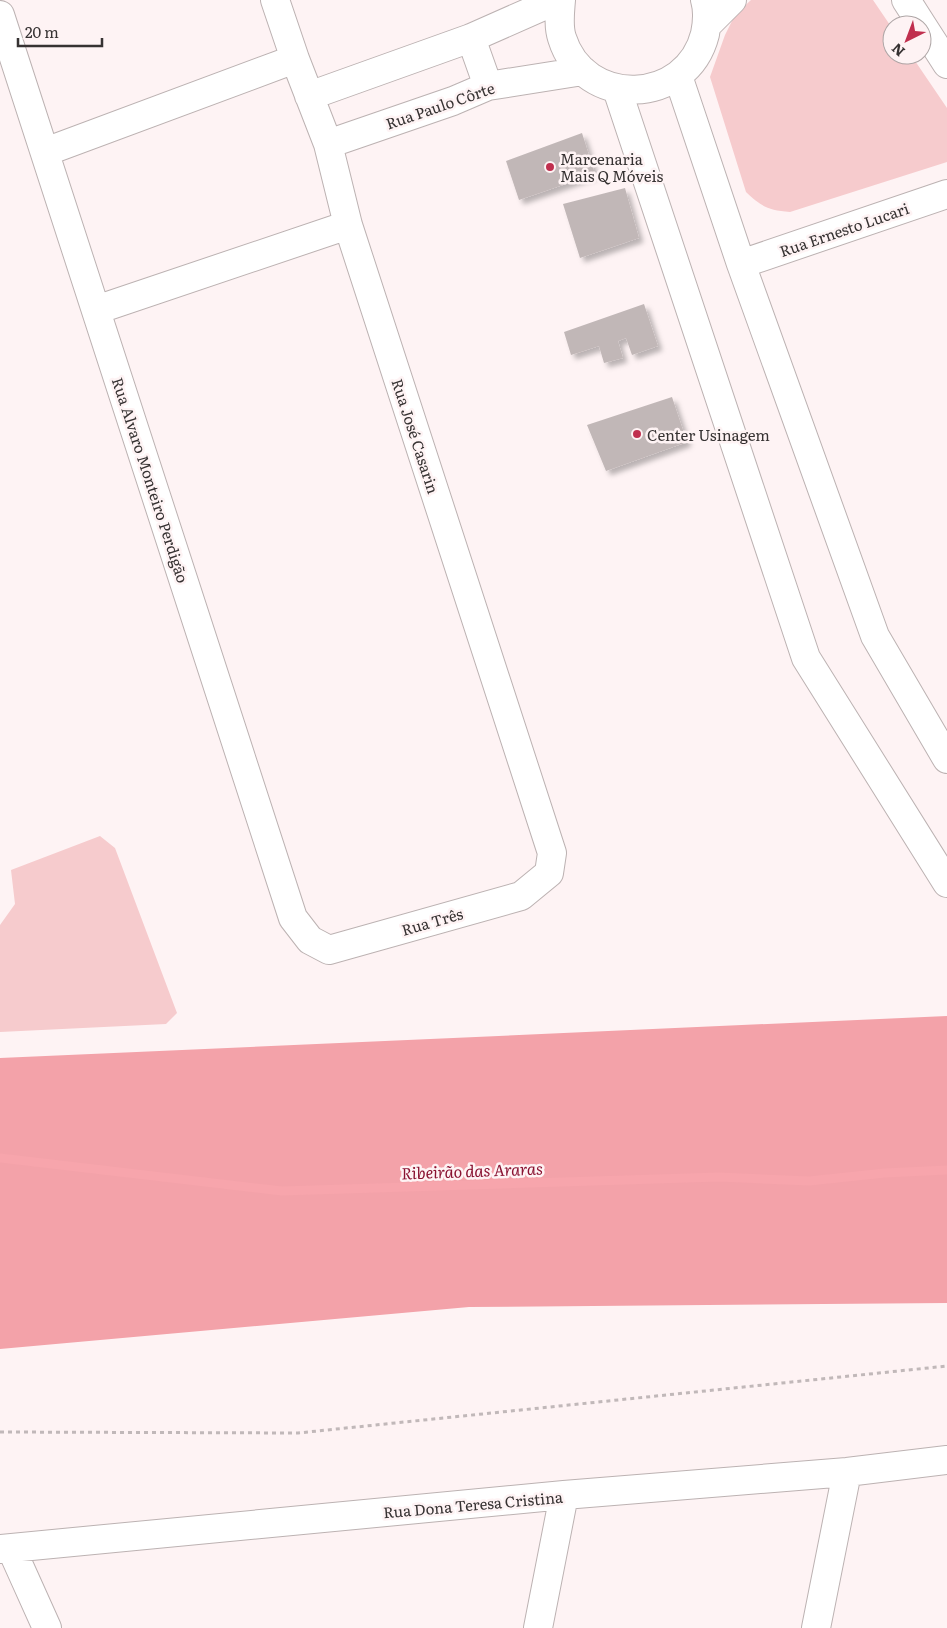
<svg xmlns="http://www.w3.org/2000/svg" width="947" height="1628" font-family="Literata,serif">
	<defs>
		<filter id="shadow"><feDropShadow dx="4.5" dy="4.5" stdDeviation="2.5" flood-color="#0004"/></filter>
	</defs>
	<rect width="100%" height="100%" fill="#fef3f4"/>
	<path fill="#f6cbcd" d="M 751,0 L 873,0 L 892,28 L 892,55 L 911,55 L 947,108 L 947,162 L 790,212 C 768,210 762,207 746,192 L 710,77 L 725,35 L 735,15 Z
		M 100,836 L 115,848 L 177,1013 L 166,1024 L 0,1032 L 0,925 L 15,904 L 11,870 Z"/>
	<path fill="#f3a2a9" d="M 947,1016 L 947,1303 L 469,1307 L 0,1349 L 0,1058 Z"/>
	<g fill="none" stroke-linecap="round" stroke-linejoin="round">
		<path stroke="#f7a5ac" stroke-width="9" d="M 0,1158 L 282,1191 L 719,1177 L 809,1181 L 885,1173 L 947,1170"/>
	</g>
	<path fill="#c1b7b7" filter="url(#shadow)" d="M 582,133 L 595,174 L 519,200 L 506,161 Z
		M 625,188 L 639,238 L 580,258 L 563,204 Z
		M 644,304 L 658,346 L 632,355 L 626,338 L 618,341 L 623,358 L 604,363 L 599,346 L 571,355 L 564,332 Z
		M 672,397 L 687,442 L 606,471 L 587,425 Z"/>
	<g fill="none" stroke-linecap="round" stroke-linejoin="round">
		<g stroke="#bcb2b2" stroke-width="30">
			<path id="minor" d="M 561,0 C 560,13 558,26 562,38 C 584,109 687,106 705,34 C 707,24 708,10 705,0
				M 906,0 L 922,25
				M 0,15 L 293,918 L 310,940 L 329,950 L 521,896 L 549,873 L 552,853 L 348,225 L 328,144 L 295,59 L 275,0
				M 707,25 L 732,0
				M 922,25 L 947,64
				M 471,38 L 488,86
				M 678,76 L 741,264 L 875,636 L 947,759
				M 617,89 L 806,658 L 947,883
				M 309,96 L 471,38 L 557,0
				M 328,144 L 453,101 L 488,86 L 583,71
				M 45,152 L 295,59
				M 741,264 L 947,194
				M 96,310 L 348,225
				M 11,1548 L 47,1628
				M 0,1549 L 564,1495 L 847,1472 L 947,1460
				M 538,1628 L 564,1495
				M 816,1628 L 847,1472"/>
		</g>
		<path stroke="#c1b8b9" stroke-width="3" stroke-dasharray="4 4" stroke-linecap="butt" d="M 0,1432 L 298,1433 L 947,1366"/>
		<use href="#minor" stroke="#fff" stroke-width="28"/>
	</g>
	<g fill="#c02f4e" stroke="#fef3f4" stroke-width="2">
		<circle cx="550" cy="167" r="5"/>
		<circle cx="637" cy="434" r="5"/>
	</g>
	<g text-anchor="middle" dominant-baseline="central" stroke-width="5" stroke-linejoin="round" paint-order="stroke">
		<g font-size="15" fill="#363232" stroke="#fef3f4">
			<text transform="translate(440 105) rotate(-19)">Rua Paulo Côrte</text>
			<text transform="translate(844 229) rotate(-19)">Rua Ernesto Lucari</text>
			<text transform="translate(416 436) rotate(72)">Rua José Casarin</text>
			<text transform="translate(151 480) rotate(72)">Rua Alvaro Monteiro Perdigão</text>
			<text transform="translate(432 921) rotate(-16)">Rua Três</text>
			<text transform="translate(473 1504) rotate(-5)">Rua Dona Teresa Cristina</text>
		</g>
		<g font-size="15" fill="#363232" stroke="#fef3f4" text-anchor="start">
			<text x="560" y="158">Marcenaria<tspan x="560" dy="17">Mais Q Móveis</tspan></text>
			<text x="647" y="434">Center Usinagem</text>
		</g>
		<g font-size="16" font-style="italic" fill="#891231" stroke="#fef3f4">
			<text transform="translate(472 1170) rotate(-2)">Ribeirão das Araras</text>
		</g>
	</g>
	<g transform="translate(907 40) rotate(222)"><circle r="24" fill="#fef3f4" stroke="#aea6a6"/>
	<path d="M0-4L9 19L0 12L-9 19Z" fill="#c02f4e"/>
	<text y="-8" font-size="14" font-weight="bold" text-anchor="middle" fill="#363232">N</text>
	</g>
	<path d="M18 38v8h84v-8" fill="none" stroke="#363232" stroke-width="2.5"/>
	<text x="25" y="38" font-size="15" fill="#363232" stroke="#fef3f4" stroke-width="4" paint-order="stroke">20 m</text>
</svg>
